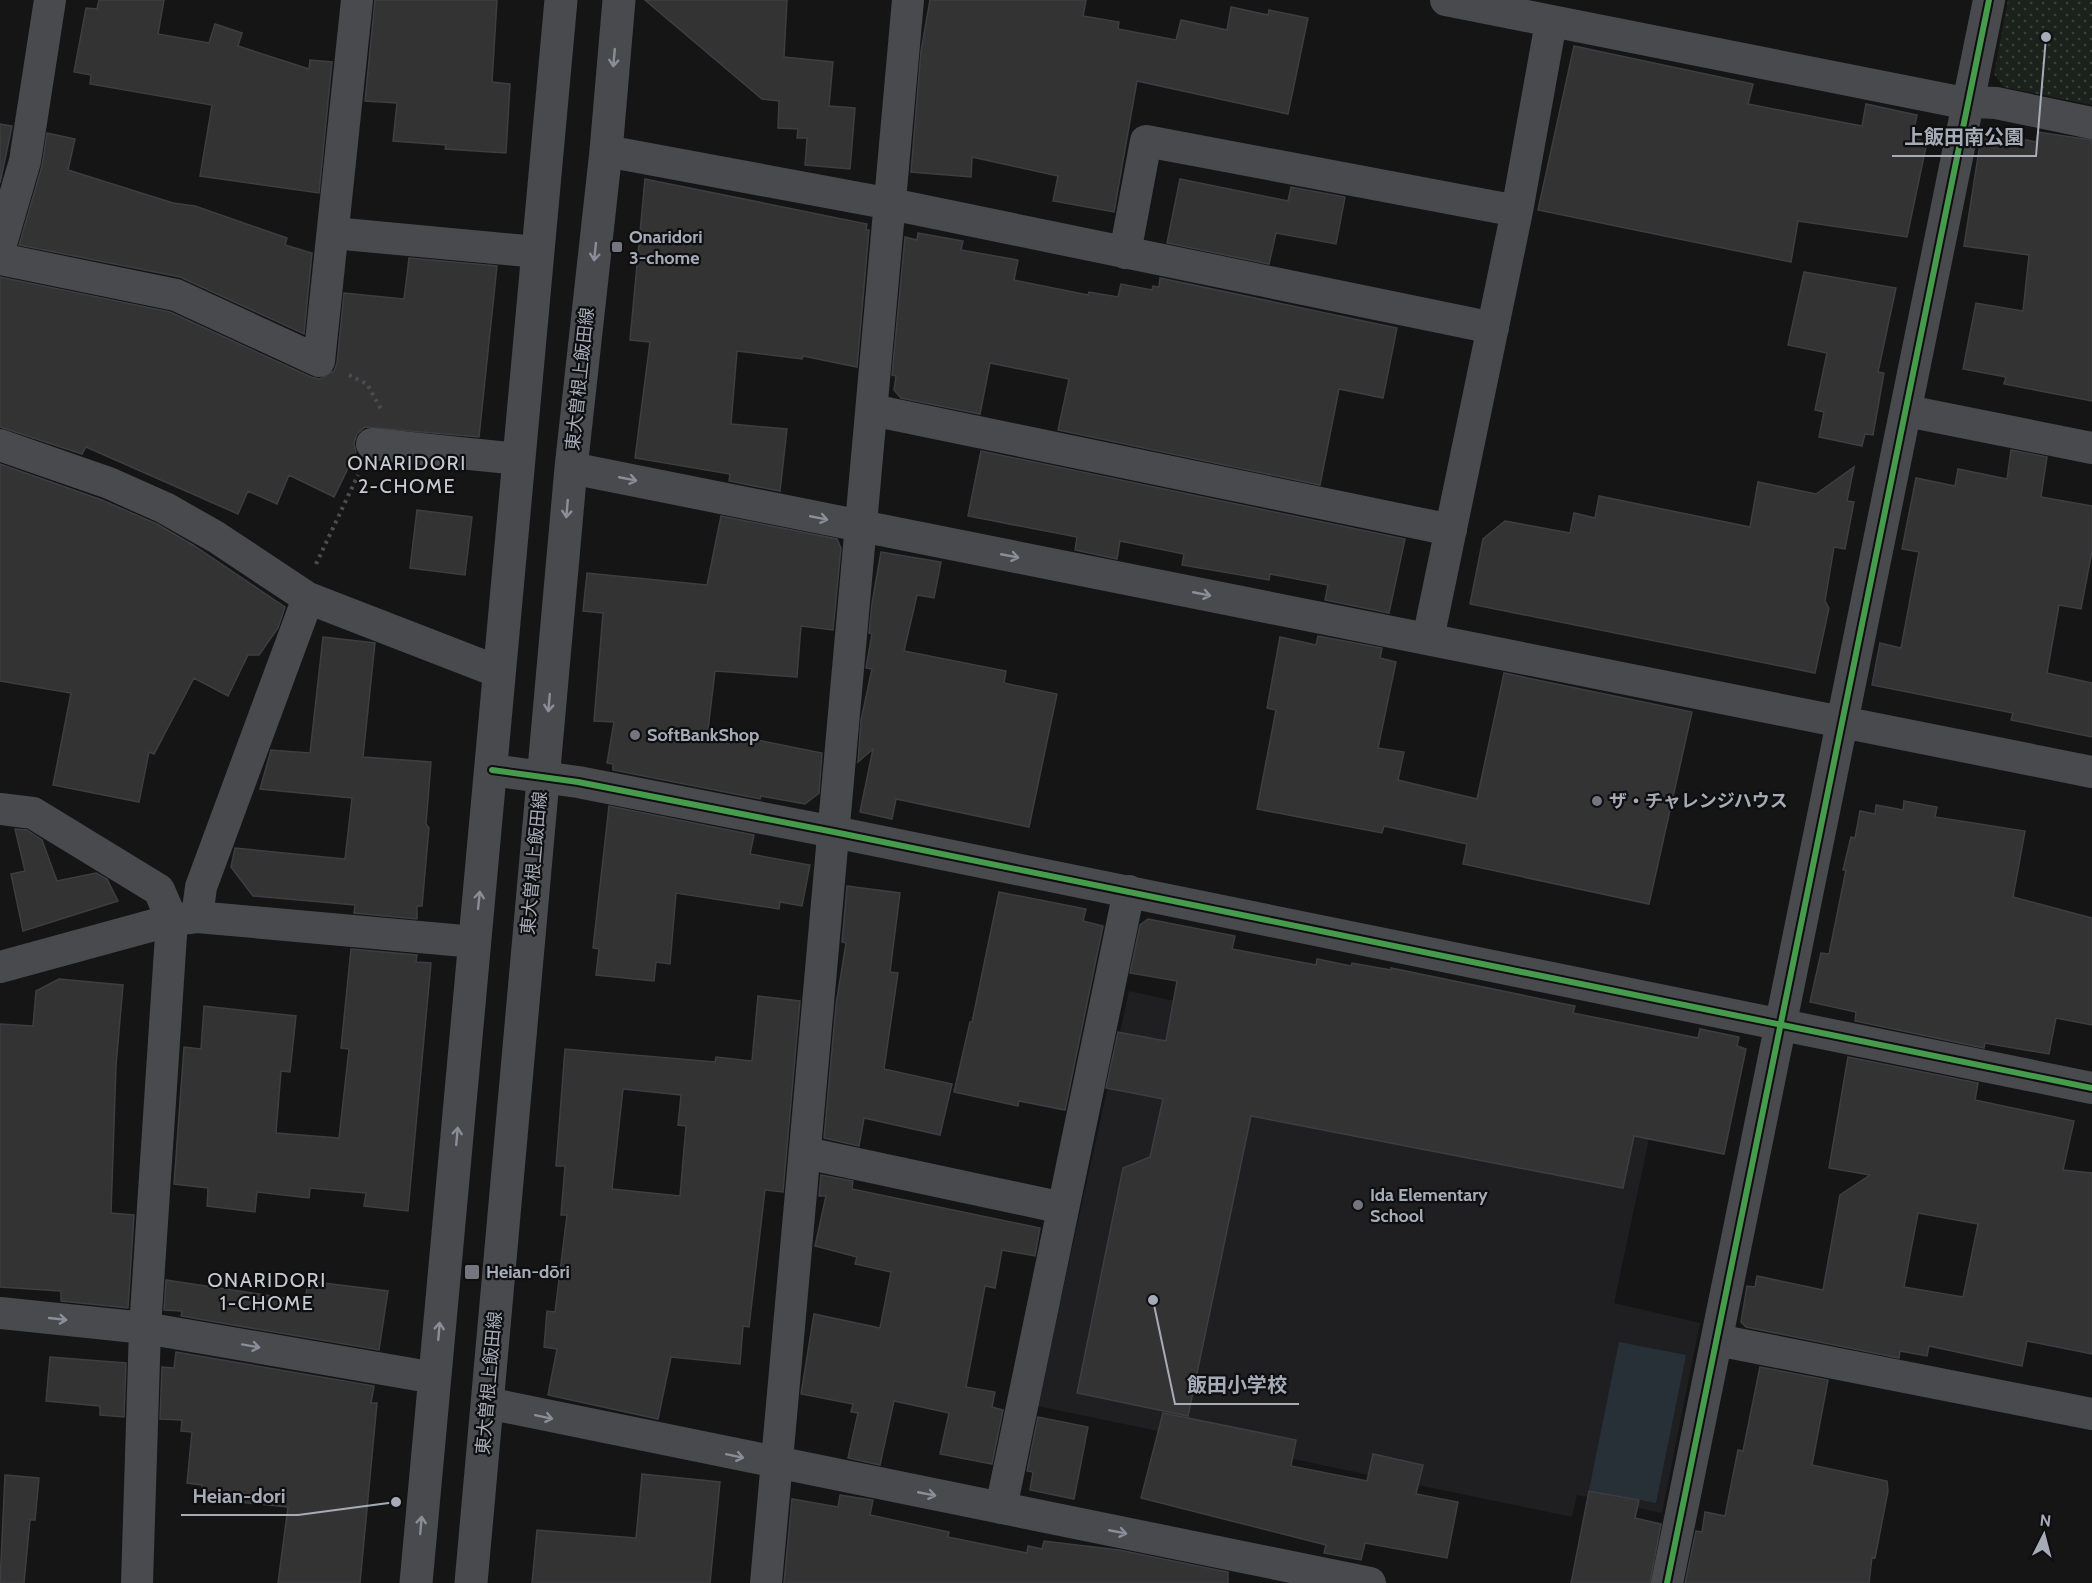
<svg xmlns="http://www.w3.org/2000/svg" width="2092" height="1583" font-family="Cabin,'Noto Sans JP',sans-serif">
	<defs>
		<pattern id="park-dots" width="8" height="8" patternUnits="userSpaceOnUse" patternTransform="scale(1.5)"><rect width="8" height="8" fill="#1b221c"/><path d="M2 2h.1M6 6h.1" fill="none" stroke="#393f3b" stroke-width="1.8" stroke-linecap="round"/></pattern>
	</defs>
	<rect width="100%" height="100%" fill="#151515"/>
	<path fill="#1f1f21" d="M 1129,991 L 1656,1106 L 1614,1303 L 1700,1323 L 1662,1513 L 1577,1495 L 1572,1517 L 1037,1406 Z"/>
	<path fill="url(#park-dots)" d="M 2008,0 L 2092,0 L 2092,105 L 2004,87 L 1994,74 Z"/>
	<path fill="#283037" d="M 1619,1342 L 1686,1355 L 1656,1503 L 1589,1490 Z"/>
	<path fill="#333334" stroke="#3d3e41" stroke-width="1.5" fill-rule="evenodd" d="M 99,0 L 164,0 L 158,34 L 209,43 L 215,24 L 242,33 L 238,46 L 309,69 L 310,60 L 332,62 L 319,193 L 200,176 L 212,105 L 90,84 L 91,75 L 74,72 L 86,8 L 97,9 Z
		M 375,0 L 497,0 L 492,82 L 510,84 L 506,153 L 445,149 L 446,145 L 393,141 L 397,103 L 365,101 Z
		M 645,0 L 787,0 L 784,57 L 833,62 L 829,106 L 855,108 L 850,169 L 805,165 L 807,138 L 797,138 L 798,129 L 778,128 L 779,101 L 762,99 Z
		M 930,0 L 1086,0 L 1083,16 L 1119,22 L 1118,29 L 1176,40 L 1181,20 L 1227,30 L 1231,7 L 1268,15 L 1269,10 L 1308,18 L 1288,114 L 1137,81 L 1114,212 L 1053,201 L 1058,176 L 972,157 L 971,177 L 911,172 L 921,51 Z
		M 1574,46 L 1753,84 L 1748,104 L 1862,126 L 1866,104 L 1917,115 L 1912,138 L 1927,142 L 1907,237 L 1798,221 L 1791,262 L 1538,210 Z
		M 0,124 L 12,126 L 0,183 Z
		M 1982,131 L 2036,142 L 2038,132 L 2092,140 L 2092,401 L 2004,384 L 2006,377 L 1963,369 L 1976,303 L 2023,311 L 2029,255 L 1964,246 Z
		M 47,133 L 75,139 L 68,170 L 173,203 L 195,206 L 287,238 L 285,245 L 312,253 L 304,334 L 180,277 L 19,245 L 42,166 Z
		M 645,179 L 867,224 L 866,230 L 869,230 L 857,367 L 803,356 L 802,359 L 737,351 L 731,424 L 787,429 L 780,491 L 729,481 L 730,474 L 635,458 L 650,342 L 630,340 Z
		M 1180,179 L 1288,201 L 1291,187 L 1345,197 L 1336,244 L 1276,233 L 1269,264 L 1167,243 Z
		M 918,233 L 963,241 L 961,250 L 1018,260 L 1014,280 L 1088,295 L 1089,292 L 1118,297 L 1121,284 L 1152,290 L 1153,286 L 1159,287 L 1160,278 L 1397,328 L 1383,398 L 1339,389 L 1320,485 L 1058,430 L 1069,379 L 990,363 L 980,414 L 901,398 L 894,390 L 896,376 L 892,375 L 905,237 L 917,240 Z
		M 409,258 L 497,266 L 479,437 L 365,427 L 357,434 L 354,443 L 356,452 L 334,497 L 289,475 L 277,504 L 248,491 L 238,514 L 86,447 L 82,454 L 0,427 L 0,277 L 170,312 L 311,377 L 320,379 L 334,371 L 337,363 L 344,293 L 404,299 Z
		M 1804,272 L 1896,288 L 1878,372 L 1884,373 L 1873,435 L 1865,434 L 1862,446 L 1819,437 L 1824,412 L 1815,410 L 1827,353 L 1788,345 Z
		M 2011,450 L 2047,457 L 2041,497 L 2092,506 L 2092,551 L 2081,609 L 2059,605 L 2047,673 L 2092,683 L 2092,737 L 2011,720 L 2013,713 L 1872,685 L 1880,643 L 1901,648 L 1919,552 L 1902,549 L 1916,478 L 1955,486 L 1958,469 L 2007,479 Z
		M 981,451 L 1405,539 L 1389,613 L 1325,600 L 1328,585 L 1270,574 L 1269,580 L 1182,565 L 1184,554 L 1120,541 L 1117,559 L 1075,550 L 1077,537 L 968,516 Z
		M 0,464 L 102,500 L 157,524 L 193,545 L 285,607 L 278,628 L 259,655 L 248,655 L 228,696 L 194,678 L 154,754 L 149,752 L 139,802 L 53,785 L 71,693 L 0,681 Z
		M 1854,467 L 1847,501 L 1854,502 L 1845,549 L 1834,547 L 1825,601 L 1829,608 L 1815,673 L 1470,604 L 1483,539 L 1505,521 L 1570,533 L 1574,513 L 1595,518 L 1599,496 L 1750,527 L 1758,482 L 1816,494 Z
		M 417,510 L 472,517 L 465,575 L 410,568 Z
		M 721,516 L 837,539 L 841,548 L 833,630 L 801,626 L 797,677 L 715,671 L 708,730 L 822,753 L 819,793 L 805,804 L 761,796 L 760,799 L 613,770 L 613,764 L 607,763 L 614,722 L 594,721 L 603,613 L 583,611 L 587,573 L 707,585 Z
		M 881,552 L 941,562 L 934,598 L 917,595 L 904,651 L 1006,671 L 1004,683 L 1057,694 L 1029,827 L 896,799 L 892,819 L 860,812 L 873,749 L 858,762 L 861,720 L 872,669 L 866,668 L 872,634 L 869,633 L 872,603 Z
		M 1318,636 L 1382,648 L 1380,658 L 1396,662 L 1378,748 L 1404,752 L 1398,780 L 1477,799 L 1504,673 L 1692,712 L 1649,904 L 1463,864 L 1467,844 L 1384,826 L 1382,833 L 1257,809 L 1276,710 L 1267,708 L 1280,637 L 1316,645 Z
		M 323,637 L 375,643 L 363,757 L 431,762 L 426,824 L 429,828 L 422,906 L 417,906 L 417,919 L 354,913 L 355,905 L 253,896 L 231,867 L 235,848 L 345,859 L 352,798 L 260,789 L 271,750 L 310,753 Z
		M 1904,801 L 1937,807 L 1935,817 L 2025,831 L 2013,897 L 2092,918 L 2092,1025 L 2056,1018 L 2049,1054 L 1985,1043 L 1984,1048 L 1855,1021 L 1856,1012 L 1810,1002 L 1821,953 L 1829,954 L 1846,870 L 1843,870 L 1851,837 L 1855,838 L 1860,811 L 1875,814 L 1876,805 L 1903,810 Z
		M 609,806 L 754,835 L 750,854 L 810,865 L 802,906 L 780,902 L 779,909 L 676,893 L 670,964 L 656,962 L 654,981 L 596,975 L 599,949 L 593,948 Z
		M 15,829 L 27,830 L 42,840 L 57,881 L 96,873 L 107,879 L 118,901 L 23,931 L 11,874 L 25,871 Z
		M 847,886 L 900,893 L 890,972 L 898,973 L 884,1069 L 952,1084 L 940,1135 L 864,1118 L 859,1146 L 824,1138 L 836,1005 L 846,943 L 842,942 Z
		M 999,892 L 1086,909 L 1083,921 L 1103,926 L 1065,1110 L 1019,1101 L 1018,1106 L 954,1092 L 970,1022 L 972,1022 Z
		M 1148,919 L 1235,936 L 1232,949 L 1316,965 L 1317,959 L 1351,966 L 1352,963 L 1391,970 L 1391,968 L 1575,1006 L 1573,1013 L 1698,1038 L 1700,1029 L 1739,1037 L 1737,1046 L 1746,1049 L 1724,1154 L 1634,1136 L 1623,1188 L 1251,1116 L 1188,1416 L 1077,1393 L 1123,1168 L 1150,1157 L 1163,1099 L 1106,1088 L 1118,1032 L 1166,1041 L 1177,981 L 1130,973 L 1140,925 Z
		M 351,949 L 417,955 L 416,962 L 431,963 L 408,1211 L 364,1206 L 366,1193 L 310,1188 L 309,1198 L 257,1192 L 255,1212 L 207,1206 L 208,1188 L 174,1184 L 184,1047 L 201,1049 L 204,1006 L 296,1016 L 290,1072 L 281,1071 L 276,1133 L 339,1138 L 349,1049 L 341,1048 Z
		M 59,979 L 123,985 L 116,1066 L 111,1213 L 134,1215 L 128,1308 L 61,1301 L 61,1291 L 0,1287 L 0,1024 L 33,1026 L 36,991 Z
		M 758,996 L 800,1001 L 783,1192 L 765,1190 L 749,1327 L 743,1326 L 740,1364 L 671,1357 L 658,1419 L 548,1395 L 557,1349 L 544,1347 L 547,1311 L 555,1312 L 567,1215 L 561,1215 L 565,1166 L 556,1166 L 565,1049 L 715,1062 L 716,1057 L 752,1061 ZM 623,1089 L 681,1095 L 678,1125 L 686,1126 L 680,1196 L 612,1189 Z
		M 1848,1057 L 1978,1083 L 1975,1100 L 2074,1121 L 2063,1170 L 2092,1173 L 2092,1354 L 2027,1341 L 2022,1366 L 1929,1346 L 1927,1356 L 1900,1351 L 1899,1358 L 1746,1327 L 1741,1322 L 1747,1286 L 1755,1287 L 1757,1276 L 1823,1290 L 1840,1195 L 1870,1175 L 1829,1168 ZM 1918,1213 L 1978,1224 L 1963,1297 L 1904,1287 Z
		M 821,1175 L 853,1181 L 852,1189 L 1040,1228 L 1035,1256 L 1002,1250 L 995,1288 L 985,1286 L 966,1387 L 995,1392 L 992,1407 L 1003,1410 L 992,1464 L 940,1454 L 949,1413 L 894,1401 L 880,1465 L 848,1458 L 858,1413 L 851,1412 L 853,1404 L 801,1394 L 814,1314 L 880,1328 L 891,1272 L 855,1264 L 857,1257 L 815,1246 L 826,1196 L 819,1196 Z
		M 166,1280 L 305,1301 L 308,1281 L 388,1291 L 379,1350 L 181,1316 L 182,1311 L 164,1310 Z
		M 176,1352 L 374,1386 L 371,1403 L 377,1403 L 360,1583 L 278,1583 L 288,1507 L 201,1498 L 202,1485 L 187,1483 L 192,1432 L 181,1431 L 182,1420 L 160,1419 L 162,1367 L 174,1368 Z
		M 50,1357 L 126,1363 L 124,1417 L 100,1415 L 100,1406 L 46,1401 Z
		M 1760,1367 L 1828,1380 L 1812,1465 L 1887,1481 L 1888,1491 L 1875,1558 L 1872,1557 L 1869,1583 L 1685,1583 L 1696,1531 L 1702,1532 L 1705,1512 L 1725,1516 L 1738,1450 L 1743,1451 Z
		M 1163,1413 L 1296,1440 L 1291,1466 L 1367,1481 L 1373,1454 L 1423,1465 L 1416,1494 L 1458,1502 L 1447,1558 L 1365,1543 L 1361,1560 L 1324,1553 L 1326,1545 L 1141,1498 Z
		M 1038,1417 L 1088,1427 L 1074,1499 L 1030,1490 L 1033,1472 L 1027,1471 Z
		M 642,1474 L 720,1482 L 710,1583 L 532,1583 L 537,1530 L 636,1538 Z
		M 5,1475 L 39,1478 L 35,1520 L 30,1520 L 24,1583 L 0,1583 Z
		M 1589,1491 L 1639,1500 L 1635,1518 L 1661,1524 L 1650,1583 L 1571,1583 Z
		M 840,1495 L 873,1500 L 870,1515 L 949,1532 L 948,1537 L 1027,1553 L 1028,1546 L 1042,1549 L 1044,1541 L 1119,1550 L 1228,1572 L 1228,1583 L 784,1583 L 792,1499 L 838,1507 Z"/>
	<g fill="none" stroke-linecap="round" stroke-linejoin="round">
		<path stroke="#4b4c50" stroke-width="4" stroke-dasharray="3 4.5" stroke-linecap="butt" d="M 349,375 L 367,384 L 381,409
			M 316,564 L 358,475"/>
		<path stroke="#494a4e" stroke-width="32" d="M 1446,0 L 1954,101 L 1996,103 L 2092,123
			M 606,151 L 891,204 L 1493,328
			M 333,233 L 537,252
			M 0,247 L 25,161 L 50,0
			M 1125,253 L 1146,141 L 1517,211
			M 0,259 L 176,295 L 319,361 L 357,0
			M 872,410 L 1451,530
			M 1907,411 L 2092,448
			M 372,444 L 518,459
			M 0,445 L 109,483 L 165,508 L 216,537 L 308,598 L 499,672
			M 571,468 L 2092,772
			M 1428,639 L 1517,211 L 1551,22
			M 492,770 L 578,782 L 834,832 L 2092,1088
			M 0,809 L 33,813 L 159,890 L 172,920 L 145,1328 L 137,1583
			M 197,917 L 201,887 L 308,598
			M 0,967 L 172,920 L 197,917 L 475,942
			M 806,1153 L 1063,1208
			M 0,1313 L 145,1328 L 435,1378
			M 1717,1340 L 2092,1414
			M 487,1403 L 1370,1583
			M 1001,1508 L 1129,891
			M 766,1583 L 908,0
			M 1667,1583 L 1989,0"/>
		<path stroke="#494a4e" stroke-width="33" d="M 416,1583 L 561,0
			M 471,1583 L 571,468 L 606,151 L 619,0"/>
		<g stroke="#0f0f11" stroke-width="10">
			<path id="cycleway" d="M 492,770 L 578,782 L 834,832 L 2092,1088
				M 1667,1583 L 1989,0"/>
		</g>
		<use href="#cycleway" stroke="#469c4c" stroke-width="6"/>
	</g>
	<defs><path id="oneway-shaft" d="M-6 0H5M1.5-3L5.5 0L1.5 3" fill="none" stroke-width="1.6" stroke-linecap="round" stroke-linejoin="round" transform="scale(1.5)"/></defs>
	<g stroke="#898e98">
		<use href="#oneway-shaft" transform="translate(614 58) rotate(95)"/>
		<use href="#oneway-shaft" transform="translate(595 252) rotate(96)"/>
		<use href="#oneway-shaft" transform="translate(628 479) rotate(11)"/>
		<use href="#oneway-shaft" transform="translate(567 509) rotate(95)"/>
		<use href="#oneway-shaft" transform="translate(819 518) rotate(11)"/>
		<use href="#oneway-shaft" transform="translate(1010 556) rotate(11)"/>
		<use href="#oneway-shaft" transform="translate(1202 594) rotate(11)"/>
		<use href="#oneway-shaft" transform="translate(549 703) rotate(95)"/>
		<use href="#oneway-shaft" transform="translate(479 900) rotate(-84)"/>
		<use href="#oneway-shaft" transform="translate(457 1136) rotate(-85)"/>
		<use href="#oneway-shaft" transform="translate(58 1319) rotate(6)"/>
		<use href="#oneway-shaft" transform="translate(439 1331) rotate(-85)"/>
		<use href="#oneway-shaft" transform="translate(251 1346) rotate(10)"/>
		<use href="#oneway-shaft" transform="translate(544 1417) rotate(12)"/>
		<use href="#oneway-shaft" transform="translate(735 1456) rotate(12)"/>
		<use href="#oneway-shaft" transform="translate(927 1494) rotate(11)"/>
		<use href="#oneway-shaft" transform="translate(421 1525) rotate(-85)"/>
		<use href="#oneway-shaft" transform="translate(1118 1532) rotate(11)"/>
	</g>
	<g fill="#73767e" stroke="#0f0f11" stroke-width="2">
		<rect x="611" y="241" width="12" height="12" rx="3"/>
		<circle cx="635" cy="735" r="6"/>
		<circle cx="1597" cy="801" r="6"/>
		<circle cx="1358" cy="1205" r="6"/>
		<rect x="464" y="1264" width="16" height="16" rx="3"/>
	</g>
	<g text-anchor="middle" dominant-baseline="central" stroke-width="4.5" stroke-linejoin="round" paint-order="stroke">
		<g font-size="18" font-weight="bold" fill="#a5abb7" stroke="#0f0f11" text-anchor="start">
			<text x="629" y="237">Onaridori<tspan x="629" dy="21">3-chome</tspan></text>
			<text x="647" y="735">SoftBankShop</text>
			<text x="1609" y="801">ザ・チャレンジハウス</text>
			<text x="1370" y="1195">Ida Elementary<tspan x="1370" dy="21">School</tspan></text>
			<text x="486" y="1272">Heian-dōri</text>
		</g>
		<g font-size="18" fill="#a5abb7" stroke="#0f0f11">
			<text transform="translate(580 379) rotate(-84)">東大曽根上飯田線</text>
			<text transform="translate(534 863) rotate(-85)">東大曽根上飯田線</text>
			<text transform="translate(489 1383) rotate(-85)">東大曽根上飯田線</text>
		</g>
		<g font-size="20" letter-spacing="1.5" fill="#c6cad2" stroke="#0f0f11">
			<text x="407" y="463">ONARIDORI<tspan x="407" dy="23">2-CHOME</tspan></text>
			<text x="267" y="1280">ONARIDORI<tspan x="267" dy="23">1-CHOME</tspan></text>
		</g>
	</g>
	<path fill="none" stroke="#a5abb7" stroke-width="2" d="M2046 37L2036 156H1892M1153 1300L1175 1404H1299M396 1502L298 1515H181"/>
	<g fill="#a5abb7" stroke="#0f0f11" stroke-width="2">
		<circle cx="2046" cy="37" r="6"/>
		<circle cx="1153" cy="1300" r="6"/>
		<circle cx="396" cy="1502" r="6"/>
	</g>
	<g font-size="20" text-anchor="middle" font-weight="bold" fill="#a5abb7" stroke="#0f0f11" stroke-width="4.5" stroke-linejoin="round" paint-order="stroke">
		<text x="1964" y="144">上飯田南公園</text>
		<text x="1237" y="1392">飯田小学校</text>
		<text x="239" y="1503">Heian-dori</text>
	</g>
	<g transform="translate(2044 1535) rotate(6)" stroke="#0f0f11" stroke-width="4.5" paint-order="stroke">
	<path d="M0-4.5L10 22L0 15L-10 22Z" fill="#a5abb7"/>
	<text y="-9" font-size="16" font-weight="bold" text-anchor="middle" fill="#a5abb7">N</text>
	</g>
</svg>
